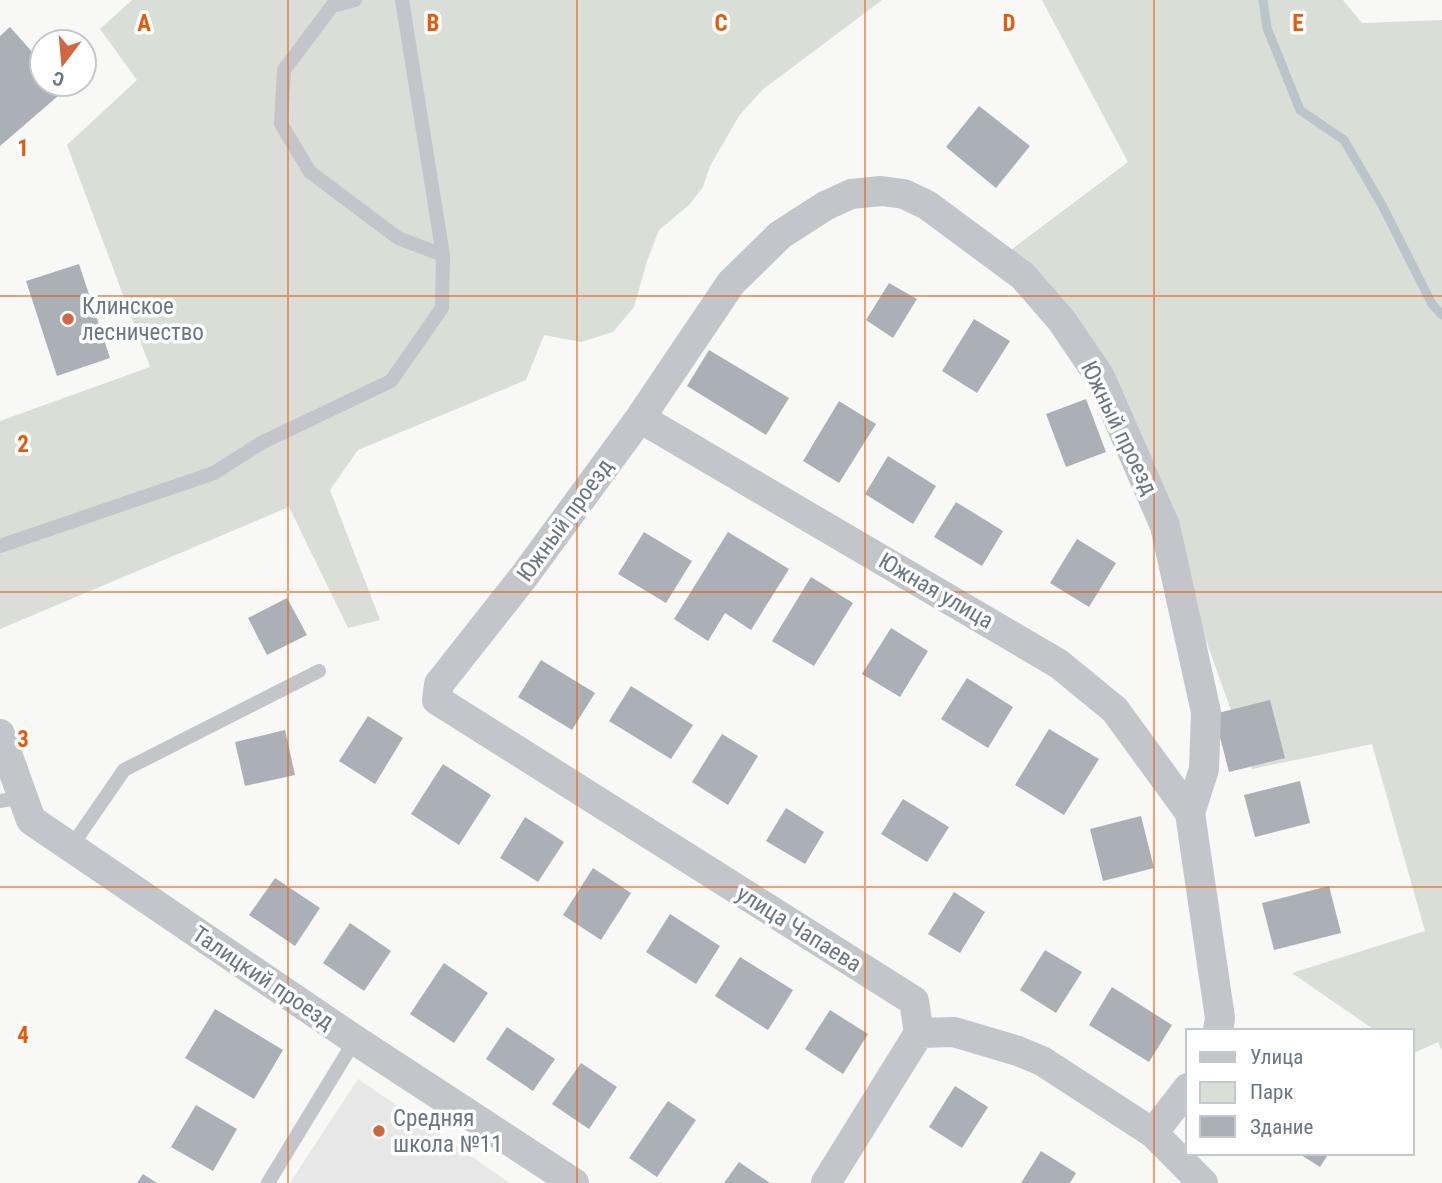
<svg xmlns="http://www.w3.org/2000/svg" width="1442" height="1183" font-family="'Roboto Condensed',sans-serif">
	<rect width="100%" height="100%" fill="#f8f8f6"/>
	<path fill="#e6e7e6" d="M 358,1079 L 510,1183 L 290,1183 Z"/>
	<path fill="#d9ded7" d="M 132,0 L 882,0 L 762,90 L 739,116 L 710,166 L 703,187 L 689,205 L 659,230 L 647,261 L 634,307 L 613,332 L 581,342 L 544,335 L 526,380 L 358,450 L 330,490 L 380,620 L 348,628 L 289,507 L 0,629 L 0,421 L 150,367 L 67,145 L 137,80 L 100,29 Z
		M 1042,0 L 1343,0 L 1362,23 L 1442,20 L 1442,1051 L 1438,1042 L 1412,1054 L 1412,1031 L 1376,1031 L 1292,973 L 1425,931 L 1372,744 L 1252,769 L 1165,526 L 1127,438 L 1000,258 L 1128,162 Z"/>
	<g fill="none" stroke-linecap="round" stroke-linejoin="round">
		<path stroke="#bbc4c8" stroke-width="9" d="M 1263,0 L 1267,28 L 1300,110 L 1344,140 L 1382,205 L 1432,304 L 1442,315"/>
	</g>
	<path fill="#aab0b5" d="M 10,27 L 42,63 L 42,84 L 60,84 L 65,90 L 0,146 L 0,36 Z
		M 979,106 L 1030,146 L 996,188 L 946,147 Z
		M 79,264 L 110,358 L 57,376 L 26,281 Z
		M 889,283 L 917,299 L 893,338 L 866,320 Z
		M 974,319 L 1010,341 L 977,393 L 942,371 Z
		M 709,350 L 789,398 L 766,435 L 687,386 Z
		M 1086,399 L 1106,452 L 1066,467 L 1046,414 Z
		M 839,401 L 876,424 L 839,483 L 803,461 Z
		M 888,456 L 936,486 L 913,524 L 865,494 Z
		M 956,502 L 1003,531 L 982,566 L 934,537 Z
		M 644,532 L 692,561 L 666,603 L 618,574 Z
		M 728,532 L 789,569 L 751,630 L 725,613 L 708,641 L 674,619 Z
		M 1077,539 L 1116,563 L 1089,607 L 1050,583 Z
		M 811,577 L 853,603 L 814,666 L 772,641 Z
		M 287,598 L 307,635 L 267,655 L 248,618 Z
		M 891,628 L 928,651 L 900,697 L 862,674 Z
		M 541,660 L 595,693 L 572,730 L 518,697 Z
		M 967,678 L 1013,707 L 988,748 L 941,719 Z
		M 631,686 L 693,725 L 671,759 L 609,721 Z
		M 1270,700 L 1285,758 L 1229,772 L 1214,714 Z
		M 368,716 L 403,738 L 375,784 L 339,761 Z
		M 1049,729 L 1099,759 L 1064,815 L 1015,785 Z
		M 285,730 L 295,775 L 245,786 L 235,742 Z
		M 722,734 L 758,756 L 728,805 L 692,782 Z
		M 443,764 L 491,795 L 459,845 L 411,814 Z
		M 1300,781 L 1310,823 L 1255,837 L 1244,795 Z
		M 903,799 L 949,827 L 927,862 L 881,834 Z
		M 786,808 L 824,832 L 805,864 L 766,841 Z
		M 1141,816 L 1154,868 L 1103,881 L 1090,829 Z
		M 525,817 L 564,842 L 538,882 L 500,858 Z
		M 593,868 L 631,893 L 601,940 L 563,915 Z
		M 275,878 L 320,908 L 295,946 L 249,915 Z
		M 1329,886 L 1341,933 L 1274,950 L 1262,903 Z
		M 954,892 L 985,912 L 960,953 L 928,934 Z
		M 670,914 L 720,946 L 696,984 L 646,952 Z
		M 350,923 L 391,951 L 364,991 L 323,963 Z
		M 1045,950 L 1082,972 L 1056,1013 L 1020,990 Z
		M 740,957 L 793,990 L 768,1030 L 715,996 Z
		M 444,963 L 488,993 L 454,1043 L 410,1014 Z
		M 1112,987 L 1172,1025 L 1149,1062 L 1089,1025 Z
		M 215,1009 L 283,1050 L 254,1099 L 185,1058 Z
		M 830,1010 L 868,1034 L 843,1074 L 805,1049 Z
		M 507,1027 L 555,1059 L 533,1091 L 486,1059 Z
		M 581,1063 L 617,1087 L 589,1129 L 552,1104 Z
		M 955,1086 L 988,1107 L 962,1148 L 929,1127 Z
		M 668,1101 L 696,1120 L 657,1177 L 629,1158 Z
		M 196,1105 L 237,1129 L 213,1171 L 171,1147 Z
		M 1041,1151 L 1076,1173 L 1070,1183 L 1021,1183 Z
		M 1298,1153 L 1329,1153 L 1320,1167 Z
		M 739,1162 L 770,1183 L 724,1183 Z
		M 143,1174 L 157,1183 L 137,1183 Z"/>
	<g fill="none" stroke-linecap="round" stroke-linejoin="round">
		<path stroke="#c2c5c9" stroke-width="14" d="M 355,0 L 332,6 L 284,70 L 281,124 L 310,172 L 398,238 L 443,255
			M 0,546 L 214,473 L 261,443 L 391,381 L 442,308 L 443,255 L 402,0
			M 0,801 L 23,797
			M 71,847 L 124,770 L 319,671
			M 268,1183 L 355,1040"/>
		<path stroke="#c2c5c9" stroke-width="30" d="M 640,418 L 1059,664 L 1115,710 L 1190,813
			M 0,734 L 31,820 L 355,1040 L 574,1183
			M 1153,1133 L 1188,1088
			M 826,1183 L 919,1033
			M 1203,1183 L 1153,1133 L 1042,1061 L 1018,1051 L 954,1032 L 919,1033 L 914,1001 L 437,700 L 439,684 L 525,575 L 640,418 L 731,283 L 780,235 L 825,206 L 851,194 L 881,191 L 904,194 L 927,205 L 1023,276 L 1062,321 L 1100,377 L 1165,526 L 1206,712 L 1204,769 L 1190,813 L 1220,1018 L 1218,1031"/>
	</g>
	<path fill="none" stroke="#e8590c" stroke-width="2" stroke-opacity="0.55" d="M 288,0 L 288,1183M 577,0 L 577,1183M 865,0 L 865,1183M 1154,0 L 1154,1183M 0,296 L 1442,296M 0,592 L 1442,592M 0,887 L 1442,887"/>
	<g fill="#d0673e" stroke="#fff" stroke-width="2.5">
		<circle cx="68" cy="319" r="7"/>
		<circle cx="379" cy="1131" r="7"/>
	</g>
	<g text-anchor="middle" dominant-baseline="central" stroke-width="7" stroke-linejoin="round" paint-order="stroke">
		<g font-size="23" fill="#6a7783" stroke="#fff" text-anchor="start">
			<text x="82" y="306">Клинское<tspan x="82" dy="26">лесничество</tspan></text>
			<text x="393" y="1118">Средняя<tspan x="393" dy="26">школа №11</tspan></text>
		</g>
		<g font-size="23" fill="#6a7783" stroke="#fff">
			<text transform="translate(1119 428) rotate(64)">Южный проезд</text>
			<text transform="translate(565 520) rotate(-54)">Южный проезд</text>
			<text transform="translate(936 591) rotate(30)">Южная улица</text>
			<text transform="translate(799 929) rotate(32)">улица Чапаева</text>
			<text transform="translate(263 978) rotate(34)">Талицкий проезд</text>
		</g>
	</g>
	<g font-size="23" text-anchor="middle" font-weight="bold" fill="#e8590c" stroke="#fff" stroke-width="7" stroke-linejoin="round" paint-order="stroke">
		<text x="144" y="31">A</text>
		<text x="433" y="31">B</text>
		<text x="721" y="31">C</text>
		<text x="1009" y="31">D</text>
		<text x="1298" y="31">E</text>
		<text x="23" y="156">1</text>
		<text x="23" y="452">2</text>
		<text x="23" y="747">3</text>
		<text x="23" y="1043">4</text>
	</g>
	<rect x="1186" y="1029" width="228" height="126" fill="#ffffff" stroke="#c3c9cd" stroke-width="2"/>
	<rect x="1200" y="1052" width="35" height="10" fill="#c2c5c9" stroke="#c3c9cd" stroke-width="2"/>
	<text x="1250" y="1064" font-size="21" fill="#6a7783">Улица</text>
	<rect x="1200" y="1082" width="35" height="21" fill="#d9ded7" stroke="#c3c9cd" stroke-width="2"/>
	<text x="1250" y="1099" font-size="21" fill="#6a7783">Парк</text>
	<rect x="1200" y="1116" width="35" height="21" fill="#aab0b5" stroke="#c3c9cd" stroke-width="2"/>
	<text x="1250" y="1134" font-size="21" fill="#6a7783">Здание</text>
	<g transform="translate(63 63) rotate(196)"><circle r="33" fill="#ffffff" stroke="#c3c9cd" stroke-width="2"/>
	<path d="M0-5L12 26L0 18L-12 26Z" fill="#d0673e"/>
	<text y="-10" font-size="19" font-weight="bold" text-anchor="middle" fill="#6a7783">С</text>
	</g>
</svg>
